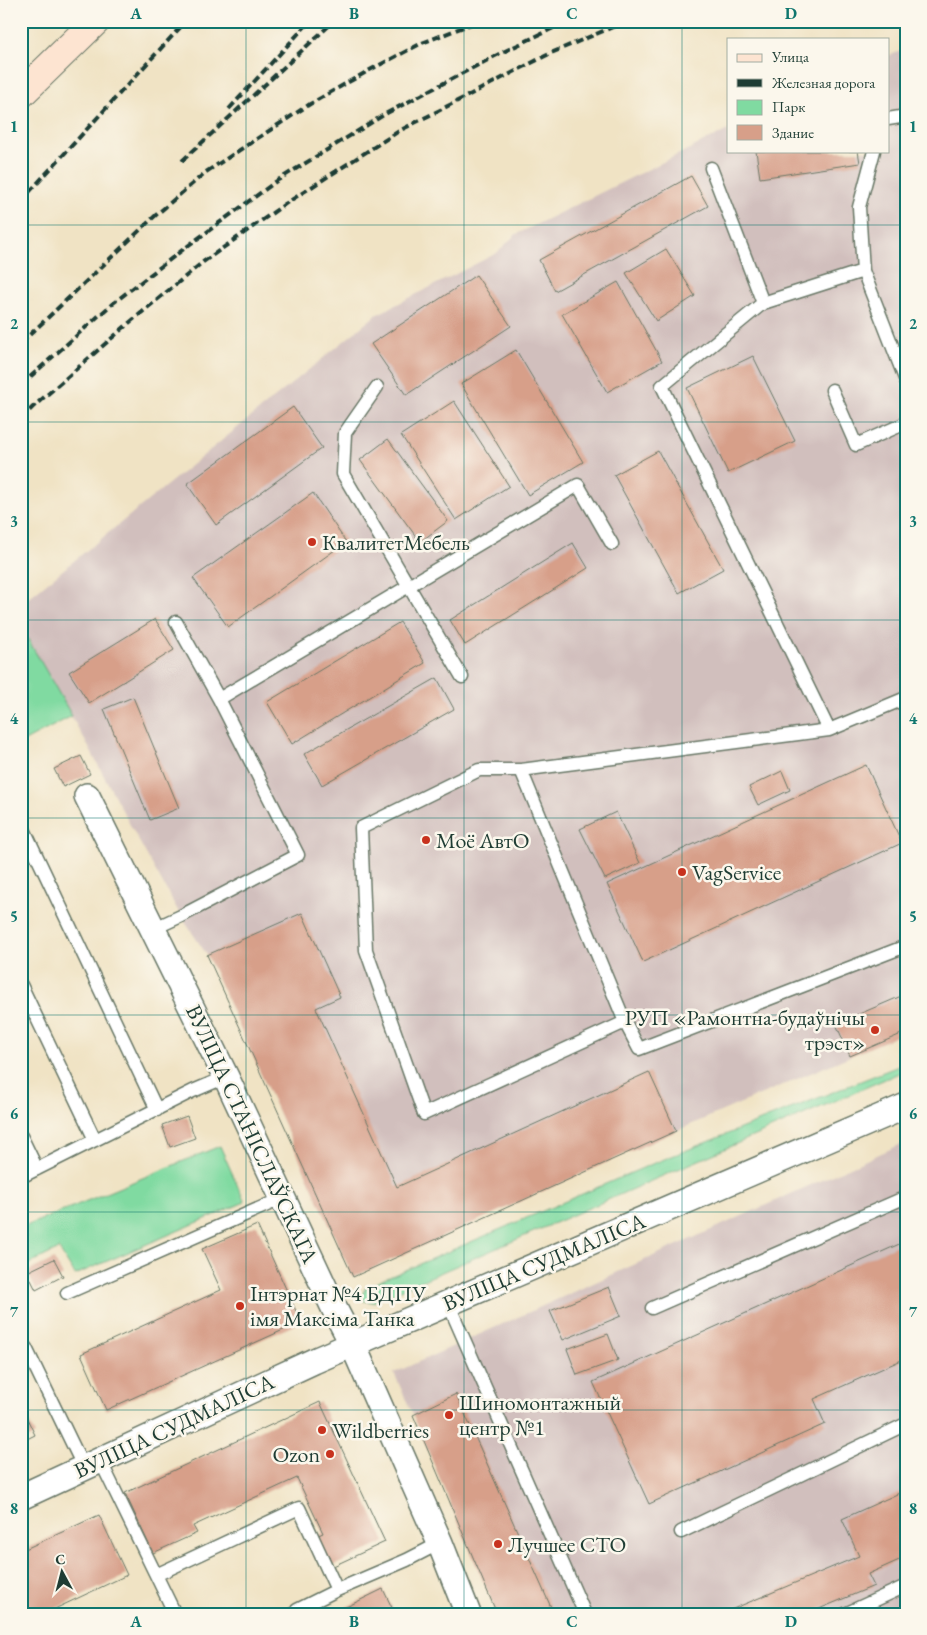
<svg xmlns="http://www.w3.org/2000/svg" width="927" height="1635" font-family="'EB Garamond',serif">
	<rect width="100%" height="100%" fill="#fbf7ec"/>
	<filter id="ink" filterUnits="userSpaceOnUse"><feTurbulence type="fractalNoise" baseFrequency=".02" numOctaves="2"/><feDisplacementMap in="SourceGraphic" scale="10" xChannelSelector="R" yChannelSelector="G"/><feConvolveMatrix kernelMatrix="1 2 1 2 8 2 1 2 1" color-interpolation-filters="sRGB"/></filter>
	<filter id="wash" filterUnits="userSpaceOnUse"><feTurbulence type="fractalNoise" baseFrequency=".0096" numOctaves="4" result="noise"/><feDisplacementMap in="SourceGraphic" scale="20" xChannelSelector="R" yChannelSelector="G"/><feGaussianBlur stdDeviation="1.12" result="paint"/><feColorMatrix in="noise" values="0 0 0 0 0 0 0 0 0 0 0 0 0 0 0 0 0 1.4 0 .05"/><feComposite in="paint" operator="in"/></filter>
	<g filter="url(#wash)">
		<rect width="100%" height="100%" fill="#f0e3c4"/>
		<path fill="#d1bfbd" d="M 906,49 L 906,1032 L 676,1131 L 353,1277 L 207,955 L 181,916 L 136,836 L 88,746 L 21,627 L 21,604 L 376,315 L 497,253 L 515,235 L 728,130 L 728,151 L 888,151 L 888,56 Z
			M 906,1142 L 906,1614 L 497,1614 L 413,1415 L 394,1373 Z"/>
		<path fill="#80daa1" stroke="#508c6a" d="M 21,627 L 72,716 L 21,743 Z
			M 906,1063 L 906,1070 L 373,1302 L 364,1301 L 362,1295 L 366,1287 L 652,1164 Z
			M 220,1146 L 245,1202 L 75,1275 L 59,1249 L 21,1268 L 21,1228 Z"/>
		<g id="blocks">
			<path fill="#d79f89" d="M 756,151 L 858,151 L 860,163 L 760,178 Z
				M 691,176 L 708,206 L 555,291 L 539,260 Z
				M 666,249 L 695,296 L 656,321 L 626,273 Z
				M 476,275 L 511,326 L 406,395 L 371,344 Z
				M 618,282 L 662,361 L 607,392 L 562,314 Z
				M 516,350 L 583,462 L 528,495 L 461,384 Z
				M 753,356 L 795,441 L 728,473 L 687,388 Z
				M 454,401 L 509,486 L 456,520 L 401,435 Z
				M 293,407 L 322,448 L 216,525 L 187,484 Z
				M 388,439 L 448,521 L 420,542 L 360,460 Z
				M 658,451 L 723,569 L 679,593 L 614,475 Z
				M 313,493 L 346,542 L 228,627 L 193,578 Z
				M 573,543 L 588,568 L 465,645 L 450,620 Z
				M 155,619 L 174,650 L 89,703 L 69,672 Z
				M 400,622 L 425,663 L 292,744 L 267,702 Z
				M 437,678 L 454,709 L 322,785 L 304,754 Z
				M 133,697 L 179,808 L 150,820 L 104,709 Z
				M 81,756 L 90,774 L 63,787 L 54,769 Z
				M 866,765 L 902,843 L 643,962 L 607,884 Z
				M 782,771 L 790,790 L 758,805 L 749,787 Z
				M 616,812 L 640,863 L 605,879 L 580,829 Z
				M 302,913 L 340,997 L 316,1008 L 397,1187 L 649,1072 L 676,1131 L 353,1277 L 207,955 Z
				M 906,994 L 906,1032 L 850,1056 L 836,1024 Z
				M 187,1116 L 195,1138 L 170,1147 L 162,1125 Z
				M 257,1225 L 301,1322 L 106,1410 L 81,1354 L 221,1290 L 202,1249 Z
				M 906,1241 L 906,1358 L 814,1399 L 825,1424 L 649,1504 L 593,1382 Z
				M 54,1259 L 63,1276 L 36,1290 L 27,1272 Z
				M 609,1287 L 621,1316 L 563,1340 L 550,1311 Z
				M 608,1334 L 618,1360 L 577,1375 L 567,1349 Z
				M 456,1394 L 554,1614 L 497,1614 L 413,1415 Z
				M 320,1402 L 385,1542 L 329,1568 L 314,1537 L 323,1533 L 297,1478 L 193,1526 L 197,1533 L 153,1553 L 125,1493 Z
				M 21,1406 L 35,1435 L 21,1442 Z
				M 906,1490 L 906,1557 L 868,1574 L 874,1586 L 807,1614 L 721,1614 L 859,1556 L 842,1519 Z
				M 99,1515 L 127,1575 L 44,1614 L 21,1614 L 21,1551 Z
				M 383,1589 L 395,1614 L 332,1614 Z
				M 906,1608 L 906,1614 L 893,1614 Z"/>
		</g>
	</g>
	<g filter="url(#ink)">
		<use href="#blocks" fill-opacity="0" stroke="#687766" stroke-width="1"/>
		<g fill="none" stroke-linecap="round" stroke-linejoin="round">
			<g stroke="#687766" stroke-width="15">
				<path id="service" d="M 888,119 L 906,116
					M 711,168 L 763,303
					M 863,271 L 859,207 L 874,151
					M 906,381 L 863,271 L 763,303 L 662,386 L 829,730 L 906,698
					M 377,387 L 345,433 L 343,474 L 462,677
					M 832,390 L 856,445 L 906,423
					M 176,622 L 219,699
					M 829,730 L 521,770 L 625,1022 L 639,1049 L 906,946
					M 521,770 L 479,770 L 361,828 L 366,950 L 424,1114 L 625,1022
					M 21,823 L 157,1110
					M 153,929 L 181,916 L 298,855 L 219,699 L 578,485 L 612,544
					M 21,985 L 95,1140
					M 21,1136 L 37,1169
					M 21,1177 L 193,1091 L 226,1077
					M 67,1293 L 283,1198
					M 448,1303 L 585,1614
					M 652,1308 L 906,1197
					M 21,1343 L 26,1348 L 84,1468
					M 100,1460 L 175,1614
					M 681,1532 L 906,1424
					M 156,1575 L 299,1508 L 337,1590 L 407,1560 L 440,1543
					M 299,1614 L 297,1610 L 337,1590
					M 845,1614 L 906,1586"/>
			</g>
			<g stroke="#687766" stroke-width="28">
				<path id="minor" d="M 87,796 L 226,1077 L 334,1308 L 353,1345 L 440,1543 L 468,1614
					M 21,1497 L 314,1361 L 906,1106"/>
			</g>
			<g stroke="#687766" stroke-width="30">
				<path id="secondary" d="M 21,94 L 96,21"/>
			</g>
			<use href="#service" stroke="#fff" stroke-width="12"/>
			<use href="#minor" stroke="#fff" stroke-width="25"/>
			<use href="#secondary" stroke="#fde4d1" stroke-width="28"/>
			<path stroke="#1f3d34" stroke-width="4" stroke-dasharray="8 4" stroke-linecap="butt" d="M 229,109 L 310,21
				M 182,161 L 334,21
				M 21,201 L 186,21
				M 21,343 L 156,215 L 206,172 L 310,104 L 368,71 L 422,43 L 479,21
				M 21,385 L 112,304 L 189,245 L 278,180 L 387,113 L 499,54 L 568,21
				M 21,419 L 33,407 L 129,323 L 203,262 L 285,204 L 399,131 L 551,53 L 627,21"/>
		</g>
	</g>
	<path fill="none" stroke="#0f766e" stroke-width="1" stroke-opacity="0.55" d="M 246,21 L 246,1614M 464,21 L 464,1614M 682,21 L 682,1614M 21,225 L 906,225M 21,422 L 906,422M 21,620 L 906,620M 21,818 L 906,818M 21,1015 L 906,1015M 21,1212 L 906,1212M 21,1410 L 906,1410"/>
	<g fill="#c8321e" stroke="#fbf7ec" stroke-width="2">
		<circle cx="312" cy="542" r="5"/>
		<circle cx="426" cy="840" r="5"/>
		<circle cx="682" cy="872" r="5"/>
		<circle cx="875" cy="1030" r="5"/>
		<circle cx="240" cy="1306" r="5"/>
		<circle cx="449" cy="1415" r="5"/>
		<circle cx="322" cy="1430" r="5"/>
		<circle cx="330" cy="1454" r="5"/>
		<circle cx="498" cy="1544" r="5"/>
	</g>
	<g text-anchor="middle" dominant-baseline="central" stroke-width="5" stroke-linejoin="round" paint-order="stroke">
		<g font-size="22" fill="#1f3d34" stroke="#fbf7ec" text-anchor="start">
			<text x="322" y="542">КвалитетМебель</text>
			<text x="436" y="840">Моё АвтО</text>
			<text x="692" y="872">VagService</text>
			<text x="865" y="1017" text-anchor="end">РУП «Рамонтна-будаўнічы<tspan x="865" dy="25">трэст»</tspan></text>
			<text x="250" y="1293">Інтэрнат №4 БДПУ<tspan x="250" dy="25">імя Максіма Танка</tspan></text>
			<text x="459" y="1402">Шиномонтажный<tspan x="459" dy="25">центр №1</tspan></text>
			<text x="332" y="1430">Wildberries</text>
			<text x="320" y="1454" text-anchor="end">Ozon</text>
			<text x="508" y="1544">Лучшее СТО</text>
		</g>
		<g font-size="22" fill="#1f3d34" stroke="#fbf7ec">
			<text transform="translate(252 1134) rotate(65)">ВУЛІЦА СТАНІСЛАЎСКАГА</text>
			<text transform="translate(544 1262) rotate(-23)">ВУЛІЦА СУДМАЛІСА</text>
			<text transform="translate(174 1426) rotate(-25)">ВУЛІЦА СУДМАЛІСА</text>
		</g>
	</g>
	<rect width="927" height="1635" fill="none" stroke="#fbf7ec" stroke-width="55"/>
	<rect x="727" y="38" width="162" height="115" fill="#fbf7ec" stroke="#a3ada2"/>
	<rect x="737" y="54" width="25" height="8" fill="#fde4d1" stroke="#a3ada2"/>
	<text x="772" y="62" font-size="15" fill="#1f3d34">Улица</text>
	<rect x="737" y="79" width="25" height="8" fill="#1f3d34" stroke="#a3ada2"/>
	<text x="772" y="88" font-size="15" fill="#1f3d34">Железная дорога</text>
	<rect x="737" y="100" width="25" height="15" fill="#80daa1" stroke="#a3ada2"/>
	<text x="772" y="112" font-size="15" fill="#1f3d34">Парк</text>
	<rect x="737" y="125" width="25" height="15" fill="#d79f89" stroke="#a3ada2"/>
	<text x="772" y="138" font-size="15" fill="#1f3d34">Здание</text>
	<g transform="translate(62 1572) rotate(353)" stroke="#fbf7ec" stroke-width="4" paint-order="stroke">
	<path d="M0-4L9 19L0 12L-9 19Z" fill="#1f3d34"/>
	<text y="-8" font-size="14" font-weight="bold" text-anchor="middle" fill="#1f3d34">С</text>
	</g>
	<rect x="28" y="28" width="872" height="1580" fill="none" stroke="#0f766e" stroke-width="2"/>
	<g font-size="16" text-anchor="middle" font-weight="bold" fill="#0f766e">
		<text x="136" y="19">A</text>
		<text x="354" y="19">B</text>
		<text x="572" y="19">C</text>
		<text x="791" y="19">D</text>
		<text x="14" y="132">1</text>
		<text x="913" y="132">1</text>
		<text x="14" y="329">2</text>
		<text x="913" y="329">2</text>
		<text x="14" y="527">3</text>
		<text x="913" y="527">3</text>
		<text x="14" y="724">4</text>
		<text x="913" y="724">4</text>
		<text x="14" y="922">5</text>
		<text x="913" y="922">5</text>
		<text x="14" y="1119">6</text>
		<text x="913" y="1119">6</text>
		<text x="14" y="1317">7</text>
		<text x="913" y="1317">7</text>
		<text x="14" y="1514">8</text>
		<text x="913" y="1514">8</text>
		<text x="136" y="1627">A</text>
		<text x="354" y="1627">B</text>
		<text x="572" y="1627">C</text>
		<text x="791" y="1627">D</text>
	</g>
</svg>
